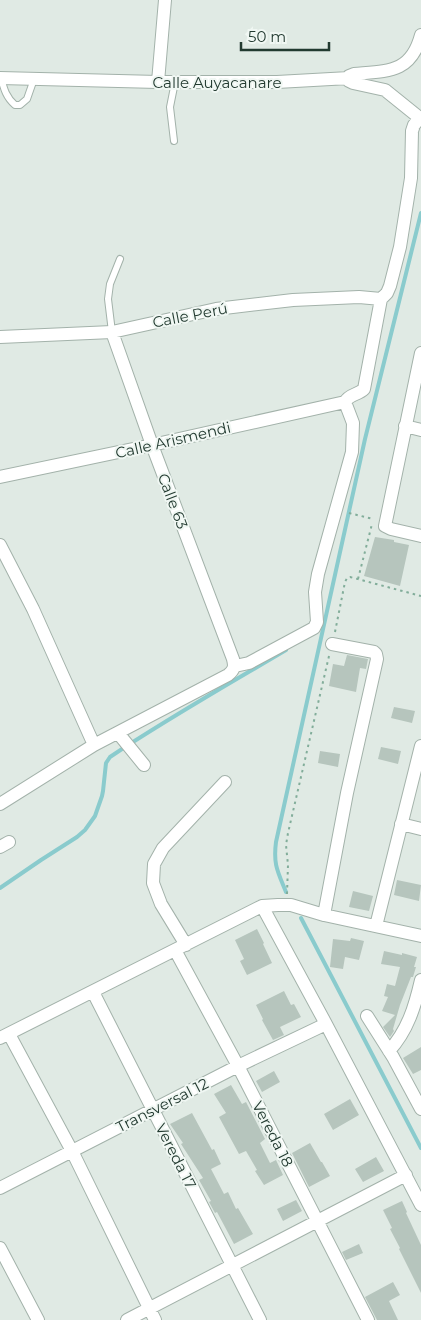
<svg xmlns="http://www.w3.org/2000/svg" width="421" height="1320" font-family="Montserrat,sans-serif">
	<rect width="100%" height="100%" fill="#e0eae4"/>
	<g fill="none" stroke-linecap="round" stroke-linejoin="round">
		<path stroke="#8acbcd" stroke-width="4" d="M 0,888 L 41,860 L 77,837 L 85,830 L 95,816 L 102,796 L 103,791 L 106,763 L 110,757 C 167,719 227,685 286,650
			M 286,892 C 278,872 273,865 276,842 L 365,439 L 421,213
			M 301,918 L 421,1148"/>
	</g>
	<path fill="#b6c5bd" d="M 375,537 L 394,540 L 394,542 L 409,545 L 400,586 L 364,576 Z
		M 347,655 L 368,659 L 366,669 L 360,668 L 356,692 L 329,686 L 333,664 L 344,666 Z
		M 394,707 L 415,711 L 412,723 L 391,718 Z
		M 381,747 L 401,751 L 398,764 L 378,759 Z
		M 320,751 L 340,754 L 338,767 L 318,763 Z
		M 397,880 L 421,885 L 419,901 L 394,895 Z
		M 353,891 L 373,896 L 369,911 L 349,907 Z
		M 257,929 L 264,943 L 263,944 L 272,963 L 247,975 L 240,961 L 244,959 L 235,940 Z
		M 351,938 L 364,941 L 359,960 L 345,957 L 343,969 L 330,967 L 333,939 L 350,941 Z
		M 384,951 L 402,955 L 402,953 L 417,957 L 414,967 L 416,967 L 413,977 L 411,977 L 400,1005 L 393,1029 L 394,1031 L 390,1037 L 383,1027 L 395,1015 L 382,1011 L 388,997 L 384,996 L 387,984 L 395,986 L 400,967 L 381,964 Z
		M 284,991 L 291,1005 L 294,1004 L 301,1017 L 280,1027 L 284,1035 L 273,1040 L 262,1020 L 263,1019 L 256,1005 Z
		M 421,1047 L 421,1070 L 413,1074 L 403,1058 Z
		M 274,1071 L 280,1082 L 262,1092 L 256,1081 Z
		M 231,1085 L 242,1104 L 246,1102 L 265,1139 L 260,1143 L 270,1163 L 276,1160 L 283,1175 L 264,1185 L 255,1171 L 257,1170 L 246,1151 L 239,1154 L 219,1117 L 226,1113 L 214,1094 Z
		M 350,1099 L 359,1115 L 333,1130 L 324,1114 Z
		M 192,1113 L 212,1150 L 214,1149 L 221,1164 L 211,1169 L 224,1194 L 228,1192 L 236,1209 L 238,1208 L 253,1234 L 234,1244 L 217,1212 L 215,1213 L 209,1202 L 211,1201 L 199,1180 L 203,1178 L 181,1144 L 183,1143 L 170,1124 Z
		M 310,1143 L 321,1162 L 322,1162 L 330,1176 L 309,1187 L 292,1153 Z
		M 376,1157 L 384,1171 L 363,1182 L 355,1169 Z
		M 296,1200 L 302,1211 L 283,1221 L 277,1209 Z
		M 402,1201 L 407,1212 L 406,1213 L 421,1245 L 421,1293 L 399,1249 L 400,1248 L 390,1229 L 392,1228 L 383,1210 Z
		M 359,1244 L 363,1253 L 346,1260 L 342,1252 Z
		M 393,1282 L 400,1295 L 389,1301 L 398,1320 L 377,1320 L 365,1297 Z"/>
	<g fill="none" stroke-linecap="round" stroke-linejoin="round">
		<g stroke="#a3b2aa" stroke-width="8">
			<path id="lane" d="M 1,78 C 4,89 6,97 15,105 L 20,105 L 27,99 L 34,79
				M 174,141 L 170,107 L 175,82
				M 112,332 L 108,299 L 110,284 L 120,259"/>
		</g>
		<g stroke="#a3b2aa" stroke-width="14">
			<path id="street" d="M 0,78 L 158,82 L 277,82 L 349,78 L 349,81 L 353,83 L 385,90 L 421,119
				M 349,78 L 349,76 L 354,74 C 388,71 411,73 421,35
				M 158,82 L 165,0
				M 0,337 L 112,332 L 216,309 L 293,300 L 359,297 L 381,299
				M 421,353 L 385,526 L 391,529 L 421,536
				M 345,402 C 349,394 358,395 364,389 L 381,299 L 387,293 L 390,286 L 400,247 L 411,178 L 412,131 L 414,125 L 420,118
				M 405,426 L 421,430
				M 0,477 L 152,445 L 345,402
				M 0,545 L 33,609 L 94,745
				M 235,666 L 249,663 L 314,628 L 317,622 L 315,592 L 318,574 L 352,452 L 353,423 L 345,402
				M 118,733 L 144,765
				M 0,804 L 94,745 L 228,675 C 234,670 235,667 233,659 L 152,445 L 112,332
				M 401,824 L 421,829
				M 0,847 L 9,842
				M 262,906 L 326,1024 L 421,1205
				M 324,915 L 347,793 L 377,659 L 376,654 L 374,652 L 332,644
				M 376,926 L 421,746
				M 186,945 L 161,904 L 153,883 L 154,864 L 163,848 L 225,782
				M 175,950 L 238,1066 L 368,1320
				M 93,992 L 260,1320
				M 367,1016 L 393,1057 L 421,1109
				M 9,1034 L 72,1151 L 155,1320
				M 0,1038 L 262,906 L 278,905 L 291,905 L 324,915 L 421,936
				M 389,1051 C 408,1030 415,1006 421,980
				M 0,1188 L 238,1066 L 326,1024
				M 0,1248 L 38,1320
				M 127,1320 L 406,1175"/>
		</g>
		<path stroke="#82ad9a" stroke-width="2" stroke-dasharray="2.5 4" stroke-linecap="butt" d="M 349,513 L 373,519
			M 358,579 L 372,524
			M 335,632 L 345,582 L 347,578 L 350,577 L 421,596
			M 287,894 L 288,865 L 286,845 L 288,833 L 329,656"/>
		<use href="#lane" stroke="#fff" stroke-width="6"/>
		<use href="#street" stroke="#fff" stroke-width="12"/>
	</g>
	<g text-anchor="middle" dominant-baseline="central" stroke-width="4" stroke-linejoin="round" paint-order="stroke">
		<g font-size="15" fill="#223a30" stroke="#f0f7f3">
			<text x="217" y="82">Calle Auyacanare</text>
			<text transform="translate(190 315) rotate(-11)">Calle Perú</text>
			<text transform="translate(173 440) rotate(-13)">Calle Arismendi</text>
			<text transform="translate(173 501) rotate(69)">Calle 63</text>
			<text transform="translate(162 1105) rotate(-27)">Transversal 12</text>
			<text transform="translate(273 1134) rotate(63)">Vereda 18</text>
			<text transform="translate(176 1156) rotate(63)">Vereda 17</text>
		</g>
	</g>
	<path d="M241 42v8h88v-8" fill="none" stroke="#223a30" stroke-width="2.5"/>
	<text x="248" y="42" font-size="15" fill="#223a30" stroke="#f0f7f3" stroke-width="4" paint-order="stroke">50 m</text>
</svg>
